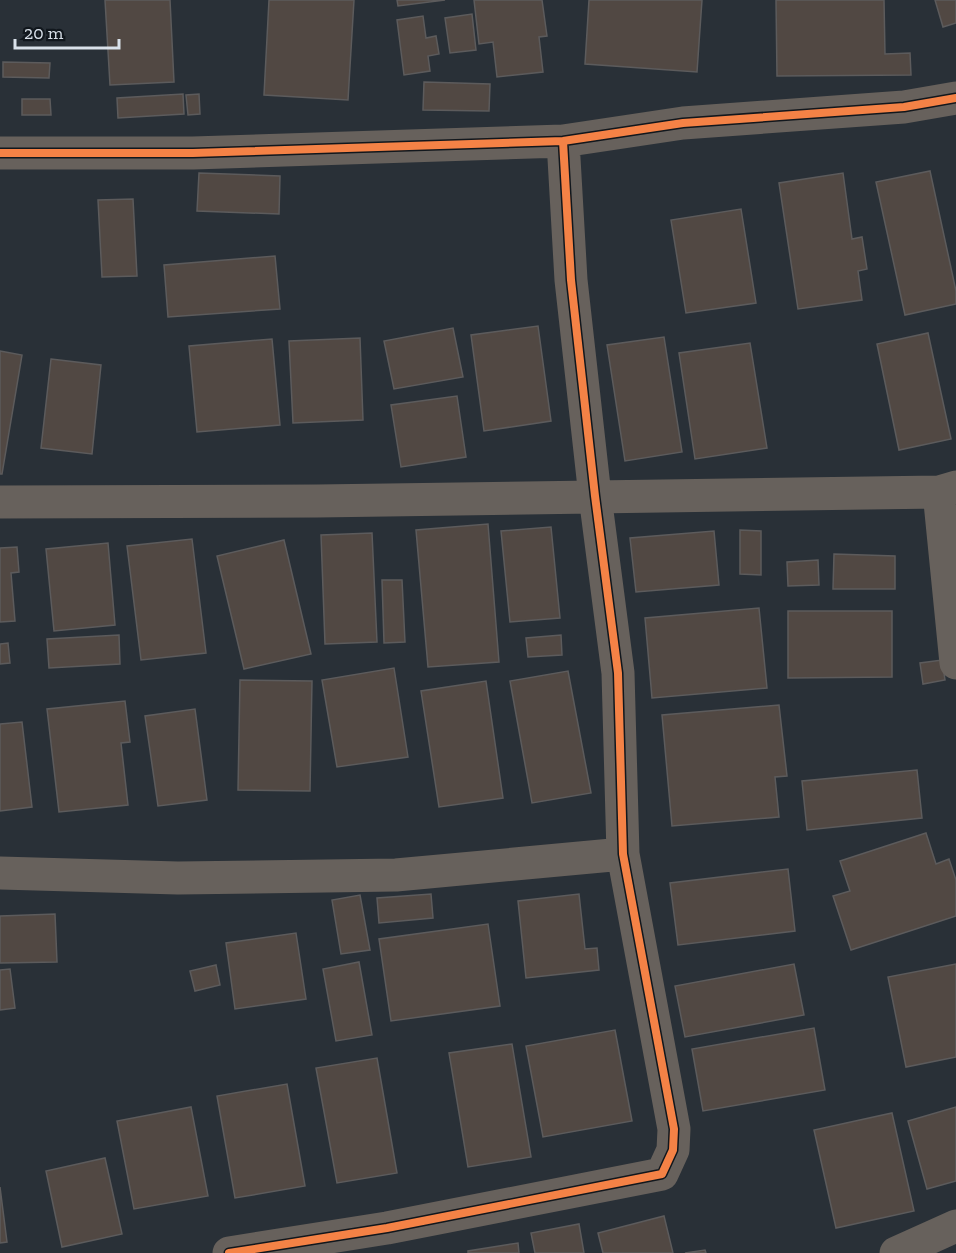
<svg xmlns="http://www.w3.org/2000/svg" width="956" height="1253" font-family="'Zilla Slab',serif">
	<rect width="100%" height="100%" fill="#293037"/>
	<path fill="#514843" stroke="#5c5b5c" stroke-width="1.5" d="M 105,0 L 170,0 L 174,82 L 110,85 Z
		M 269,0 L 354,0 L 348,100 L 264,95 Z
		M 397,0 L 445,0 L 398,6 Z
		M 474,0 L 542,0 L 547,36 L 539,37 L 543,72 L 497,77 L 493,42 L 479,44 Z
		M 589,0 L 702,0 L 697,72 L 585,64 Z
		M 776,0 L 884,0 L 885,54 L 910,53 L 911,75 L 777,76 Z
		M 935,0 L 956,0 L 956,23 L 943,27 Z
		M 472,14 L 476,50 L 450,53 L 445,18 Z
		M 423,16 L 426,38 L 436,36 L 439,54 L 428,56 L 430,71 L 404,75 L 397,20 Z
		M 3,62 L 50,63 L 49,78 L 3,77 Z
		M 424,82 L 490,84 L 489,111 L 423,110 Z
		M 183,94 L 184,114 L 118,118 L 117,98 Z
		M 199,94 L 200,114 L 188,115 L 186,95 Z
		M 22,99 L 50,99 L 51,115 L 22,115 Z
		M 930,171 L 956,291 L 956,304 L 905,315 L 876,182 Z
		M 199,173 L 280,176 L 279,214 L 197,211 Z
		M 843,173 L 852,239 L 862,237 L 867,269 L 858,271 L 862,300 L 798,309 L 779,183 Z
		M 133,199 L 137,276 L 102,277 L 98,200 Z
		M 741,209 L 756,303 L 686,313 L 671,220 Z
		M 275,256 L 280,309 L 168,317 L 164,265 Z
		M 538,326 L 551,421 L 484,431 L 471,335 Z
		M 453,328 L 463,377 L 394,389 L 384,341 Z
		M 928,333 L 951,439 L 899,450 L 877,344 Z
		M 664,337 L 682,452 L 625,461 L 607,345 Z
		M 360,338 L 363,420 L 293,423 L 289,341 Z
		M 272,339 L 280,425 L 197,432 L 189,346 Z
		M 750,343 L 767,448 L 695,459 L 679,353 Z
		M 0,351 L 22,355 L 2,474 L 0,474 Z
		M 51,359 L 101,365 L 92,454 L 41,448 Z
		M 457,396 L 466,457 L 401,467 L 391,405 Z
		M 488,524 L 499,662 L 428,667 L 416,530 Z
		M 551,527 L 560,618 L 510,622 L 501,531 Z
		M 740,530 L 761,531 L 761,575 L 740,574 Z
		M 714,531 L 719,585 L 636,592 L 630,538 Z
		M 372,533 L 377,642 L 325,644 L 321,535 Z
		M 192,539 L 206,653 L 141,660 L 127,546 Z
		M 284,540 L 311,654 L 244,669 L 217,556 Z
		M 108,543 L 115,625 L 54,631 L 46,549 Z
		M 17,547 L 19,572 L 11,573 L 15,621 L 0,622 L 0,548 Z
		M 834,554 L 895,556 L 895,589 L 833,589 Z
		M 818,560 L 819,585 L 788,586 L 787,562 Z
		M 382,580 L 402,580 L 405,642 L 384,643 Z
		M 759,608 L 767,688 L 652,698 L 645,618 Z
		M 788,611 L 892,611 L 892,677 L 788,678 Z
		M 119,635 L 120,664 L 49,668 L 47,639 Z
		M 561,635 L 562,655 L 528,657 L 526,638 Z
		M 8,643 L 10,663 L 0,664 L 0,644 Z
		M 942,660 L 945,680 L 923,684 L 920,663 Z
		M 394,668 L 408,757 L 337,767 L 322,680 Z
		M 568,671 L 591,793 L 532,803 L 510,681 Z
		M 240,680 L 312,681 L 310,791 L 238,790 Z
		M 486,681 L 503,798 L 439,807 L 421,691 Z
		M 125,701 L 130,742 L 121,743 L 128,805 L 59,812 L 47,709 Z
		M 779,705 L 787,776 L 775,777 L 779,817 L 672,826 L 662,715 Z
		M 195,709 L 207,800 L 158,806 L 145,716 Z
		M 22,722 L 32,807 L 0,811 L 0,724 Z
		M 917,770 L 922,818 L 807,830 L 802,781 Z
		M 926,833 L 936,864 L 949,859 L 956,880 L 956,916 L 851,950 L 833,896 L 850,891 L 840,861 Z
		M 788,869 L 795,931 L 678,945 L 670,883 Z
		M 431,894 L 433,918 L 379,923 L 377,898 Z
		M 579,894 L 585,949 L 597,948 L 599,970 L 526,978 L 518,901 Z
		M 360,895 L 370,950 L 341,954 L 332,900 Z
		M 55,914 L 57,962 L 0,963 L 0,916 Z
		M 488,924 L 500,1006 L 391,1021 L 379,939 Z
		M 296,933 L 306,999 L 235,1009 L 226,943 Z
		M 359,962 L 372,1035 L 336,1041 L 323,969 Z
		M 794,964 L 804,1015 L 685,1037 L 675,986 Z
		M 956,964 L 956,1057 L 906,1067 L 888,977 Z
		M 216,965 L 220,985 L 195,991 L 190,971 Z
		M 10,969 L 15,1008 L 0,1010 L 0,970 Z
		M 814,1028 L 825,1090 L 703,1111 L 692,1049 Z
		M 615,1030 L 632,1121 L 543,1137 L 526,1046 Z
		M 512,1044 L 531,1157 L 468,1167 L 449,1053 Z
		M 377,1058 L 397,1173 L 337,1183 L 316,1068 Z
		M 287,1084 L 305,1186 L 235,1198 L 217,1096 Z
		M 191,1107 L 208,1196 L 134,1209 L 117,1121 Z
		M 956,1107 L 956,1181 L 927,1189 L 908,1121 Z
		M 892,1113 L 914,1211 L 836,1228 L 814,1130 Z
		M 105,1158 L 122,1234 L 62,1247 L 46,1171 Z
		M 0,1187 L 7,1242 L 0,1243 Z
		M 664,1216 L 673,1253 L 603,1253 L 598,1233 Z
		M 579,1224 L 584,1253 L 535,1253 L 531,1233 Z
		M 518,1243 L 519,1253 L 468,1253 L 468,1251 Z
		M 705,1250 L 706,1253 L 685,1253 Z"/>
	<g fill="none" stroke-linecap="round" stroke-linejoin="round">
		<path stroke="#67615c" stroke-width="33" d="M 0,153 L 193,153 L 563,141 L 683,123 L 904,107 L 956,98
			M 939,492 L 956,663
			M 0,502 L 317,501 L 939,492 L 956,487
			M 0,873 L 178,878 L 396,875 L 623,854
			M 229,1253 L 387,1228 L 662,1174 L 673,1150 L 674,1129 L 623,854 L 618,673 L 595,496 L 571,280 L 563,141
			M 896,1253 L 956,1226"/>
		<g stroke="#11171d" stroke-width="11">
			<path id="cycleway" d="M 0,153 L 193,153 L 563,141 L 683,123 L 904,107 L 956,98
				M 229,1253 L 387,1228 L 662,1174 L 673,1150 L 674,1129 L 623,854 L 618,673 L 595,496 L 571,280 L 563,141"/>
		</g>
		<use href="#cycleway" stroke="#f48246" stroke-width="8"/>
	</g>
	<path d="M15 39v9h104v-9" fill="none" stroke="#d9e1ea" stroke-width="3"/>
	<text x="24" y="39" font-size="18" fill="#d9e1ea" stroke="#11171d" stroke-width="4.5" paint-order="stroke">20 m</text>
</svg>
